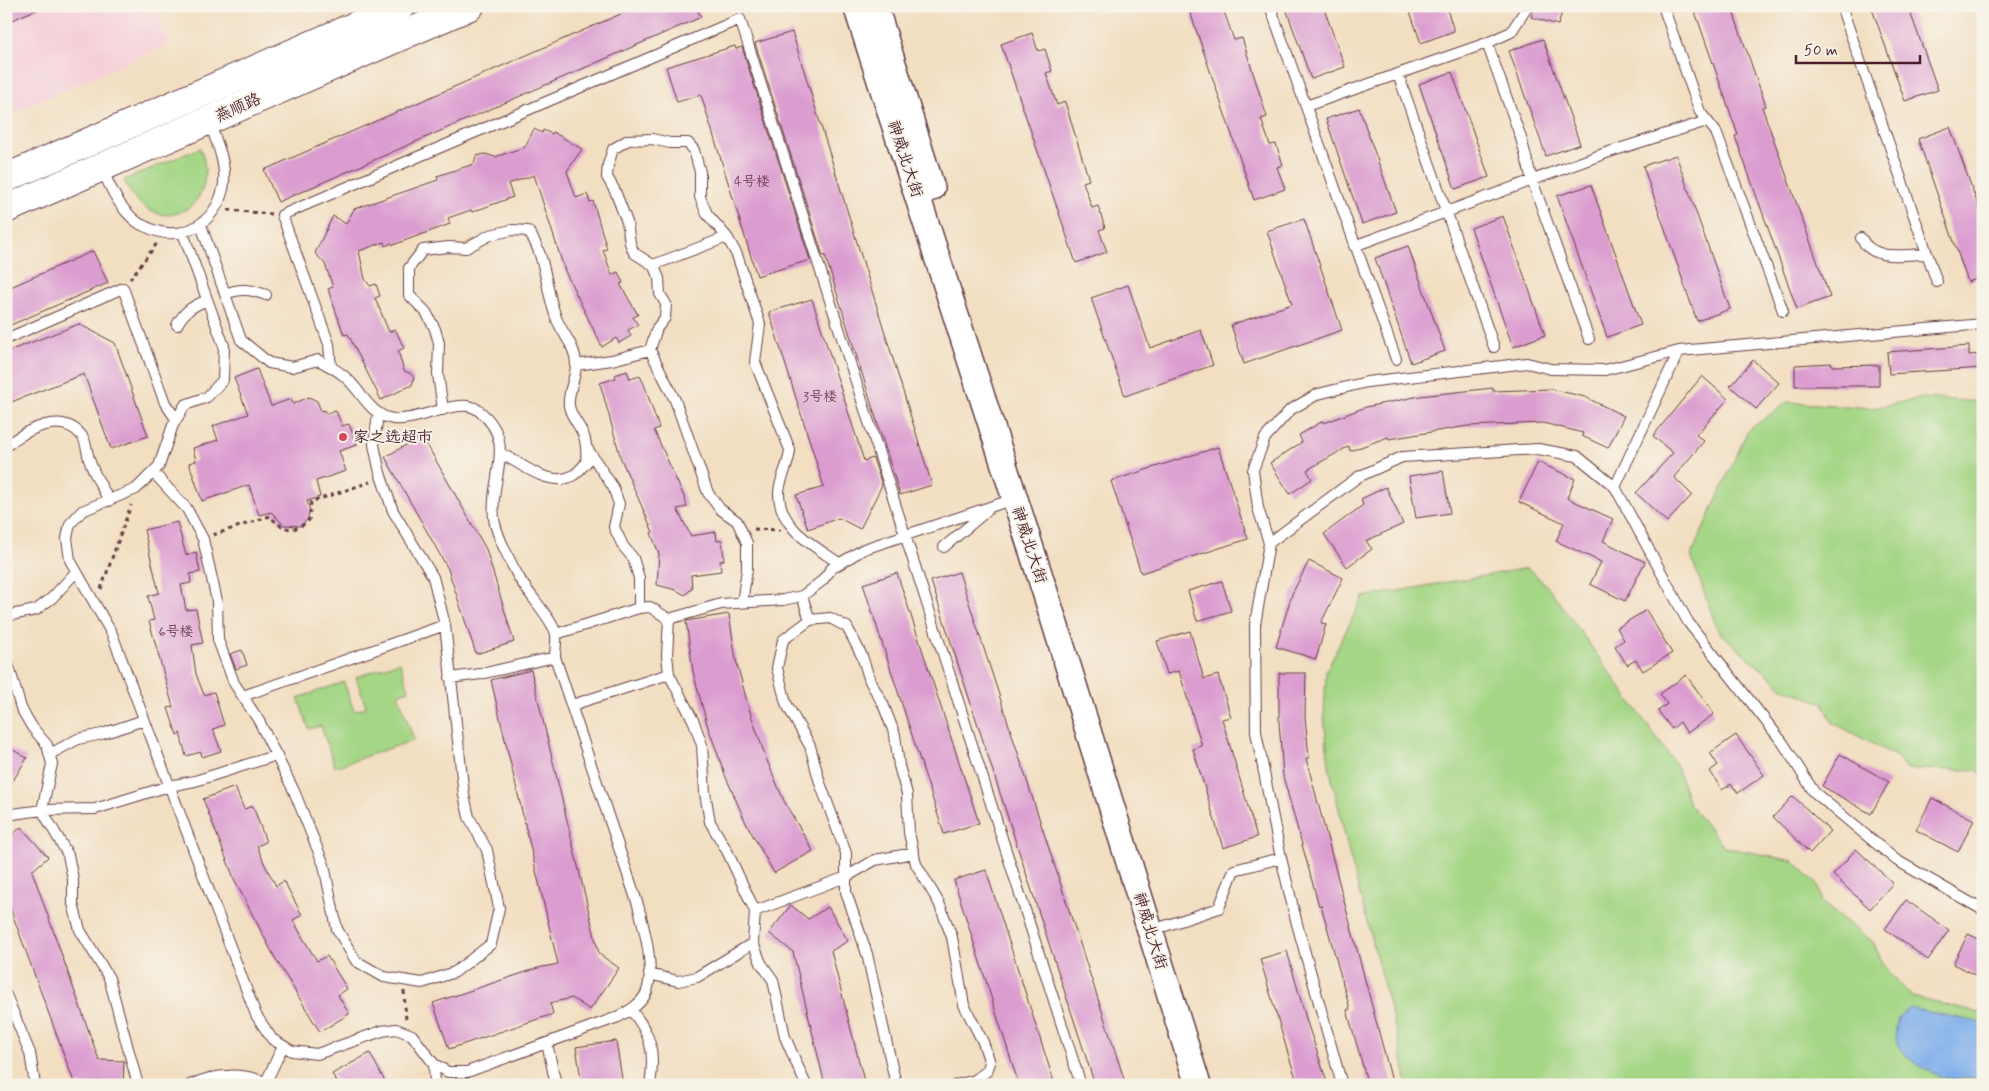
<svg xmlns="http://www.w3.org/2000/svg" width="1989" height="1091" font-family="Mynerve,'LXGW WenKai TC',sans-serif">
	<rect width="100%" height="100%" fill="#f7f3e8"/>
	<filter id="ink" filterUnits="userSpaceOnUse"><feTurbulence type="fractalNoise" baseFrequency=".02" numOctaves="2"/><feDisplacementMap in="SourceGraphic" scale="10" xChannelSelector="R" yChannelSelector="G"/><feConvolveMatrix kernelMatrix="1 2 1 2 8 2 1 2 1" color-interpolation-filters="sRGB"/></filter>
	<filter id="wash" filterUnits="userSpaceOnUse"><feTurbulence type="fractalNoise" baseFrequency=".0096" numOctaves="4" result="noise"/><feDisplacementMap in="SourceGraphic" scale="20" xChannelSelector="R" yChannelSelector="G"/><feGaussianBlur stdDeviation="1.12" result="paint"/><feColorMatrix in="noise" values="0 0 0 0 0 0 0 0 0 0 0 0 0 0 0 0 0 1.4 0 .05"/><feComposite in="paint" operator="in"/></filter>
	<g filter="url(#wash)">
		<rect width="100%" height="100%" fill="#f2dec1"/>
		<path fill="#f5cfd9" d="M 6,6 L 154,6 L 169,44 L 6,116 Z"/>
		<path fill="#a4d685" stroke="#777a58" d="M 200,148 C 225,210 152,245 124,180 Z
			M 1923,398 L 1983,402 L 1983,774 L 1976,770 L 1905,769 L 1897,757 L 1832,722 L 1823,703 L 1783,688 L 1718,631 L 1691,556 L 1748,430 L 1788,402 L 1873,408 Z
			M 1528,568 L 1549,588 L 1677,766 L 1689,804 L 1725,847 L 1793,861 L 1818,885 L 1822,903 L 1872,941 L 1886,968 L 1912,997 L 1983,1014 L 1983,1085 L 1407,1085 L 1398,1039 L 1349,853 L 1329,766 L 1324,716 L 1326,671 L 1363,597 Z
			M 400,662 L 409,690 L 398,694 L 414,740 L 335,767 L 321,726 L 309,729 L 298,698 L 344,682 L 354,711 L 366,707 L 356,677 Z"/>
		<path fill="#80afea" stroke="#65678a" d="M 1910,1008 L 1983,1023 L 1983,1078 C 1972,1077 1962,1079 1952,1079 C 1934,1077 1906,1060 1898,1044 C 1894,1036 1896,1026 1898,1017 Z"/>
		<g id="blocks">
			<path fill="#db9dd0" d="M 6,6 L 44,6 L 6,23 Z
				M 639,6 L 696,6 L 701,17 L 278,202 L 264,170 Z
				M 1188,6 L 1222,6 L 1234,40 L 1242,38 L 1267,117 L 1261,119 L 1270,145 L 1276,144 L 1283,165 L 1277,167 L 1285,189 L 1254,200 Z
				M 1285,6 L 1323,6 L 1345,67 L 1311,79 Z
				M 1408,6 L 1446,6 L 1454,31 L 1421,43 Z
				M 1535,6 L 1564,6 L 1558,25 L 1531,17 Z
				M 1693,6 L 1731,6 L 1766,106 L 1762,107 L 1830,297 L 1797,309 L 1735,136 L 1738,135 Z
				M 1871,6 L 1908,6 L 1938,90 L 1905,101 Z
				M 792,32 L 932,485 L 900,495 L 825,255 L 823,256 L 755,43 Z
				M 1032,33 L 1038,51 L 1045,49 L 1052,71 L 1046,73 L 1057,105 L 1065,102 L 1089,180 L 1083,182 L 1092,208 L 1098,206 L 1105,228 L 1099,230 L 1107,252 L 1076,263 L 1001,44 Z
				M 1543,39 L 1580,144 L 1546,156 L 1509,51 Z
				M 735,46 L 736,49 L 742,47 L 810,260 L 757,276 L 701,95 L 677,102 L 666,67 Z
				M 1452,72 L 1489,177 L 1455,189 L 1419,84 Z
				M 1359,108 L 1396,212 L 1362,224 L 1326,119 Z
				M 1950,127 L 1983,219 L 1983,277 L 1968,282 L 1918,139 Z
				M 534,129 L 542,133 L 543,130 L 552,134 L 553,132 L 582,149 L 567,171 L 576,198 L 587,194 L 590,202 L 593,201 L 607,249 L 603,250 L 612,275 L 618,272 L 623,283 L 620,284 L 638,315 L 633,317 L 638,325 L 628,330 L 631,336 L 619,343 L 616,338 L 602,347 L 565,271 L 534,175 L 508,184 L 513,197 L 472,212 L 471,210 L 448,218 L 450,224 L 393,245 L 392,243 L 385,246 L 384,242 L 359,251 L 365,279 L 370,286 L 376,284 L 380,296 L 375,298 L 389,332 L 395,329 L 404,348 L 398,351 L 404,371 L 410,373 L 414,378 L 412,385 L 381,400 L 348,334 L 344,335 L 328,289 L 333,287 L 325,264 L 315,253 L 333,216 L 346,224 L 354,209 L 438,180 L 437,176 L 474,164 L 476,156 L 485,154 L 495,157 L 525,147 Z
				M 1676,155 L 1730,309 L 1697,321 L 1643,166 Z
				M 1591,185 L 1641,325 L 1607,337 L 1557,196 Z
				M 1503,216 L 1545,335 L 1513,347 L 1471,228 Z
				M 1304,219 L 1342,330 L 1244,364 L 1231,325 L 1292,304 L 1267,231 Z
				M 1408,246 L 1445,351 L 1411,363 L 1375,258 Z
				M 93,251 L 108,283 L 6,327 L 6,289 Z
				M 1128,285 L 1150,348 L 1201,330 L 1213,365 L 1125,396 L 1091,298 Z
				M 812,299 L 864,461 L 873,458 L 882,485 L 860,529 L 839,518 L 808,529 L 796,495 L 824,487 L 769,312 Z
				M 79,324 L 115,343 L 148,436 L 111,449 L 84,374 L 6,404 L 6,352 Z
				M 1969,346 L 1969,355 L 1983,354 L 1983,368 L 1889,374 L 1887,352 Z
				M 1753,360 L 1779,383 L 1756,409 L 1730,386 Z
				M 1832,363 L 1832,366 L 1879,365 L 1879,386 L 1795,386 L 1795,365 Z
				M 257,369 L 271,406 L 291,399 L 293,404 L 309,397 L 317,401 L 321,411 L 324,410 L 326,414 L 336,411 L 342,426 L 349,424 L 357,445 L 339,451 L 346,471 L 316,481 L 320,497 L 307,501 L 310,511 L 307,520 L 300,526 L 284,525 L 271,512 L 259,515 L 249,485 L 202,501 L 189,463 L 196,461 L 193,448 L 218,440 L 213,426 L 248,414 L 234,378 Z
				M 627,371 L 630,379 L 640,376 L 644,384 L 659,428 L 654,430 L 685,499 L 687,507 L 677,509 L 691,536 L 716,532 L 717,541 L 722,540 L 724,560 L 720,561 L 721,571 L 691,575 L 692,588 L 685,595 L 676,590 L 657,585 L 659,554 L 651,533 L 653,532 L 621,459 L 600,383 L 616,378 L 615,375 Z
				M 1702,376 L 1728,399 L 1696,435 L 1704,441 L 1674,477 L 1692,495 L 1667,522 L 1636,493 L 1673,453 L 1653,436 Z
				M 1493,388 L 1493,391 L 1551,389 L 1585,397 L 1624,416 L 1608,448 L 1582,436 L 1583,433 L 1543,423 L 1468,426 L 1389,439 L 1388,437 L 1350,451 L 1349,446 L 1307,470 L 1312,479 L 1290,494 L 1270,463 L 1302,442 L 1299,435 L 1323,421 L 1324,423 L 1366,407 L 1420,396 Z
				M 422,436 L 486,549 L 514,642 L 476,654 L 448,569 L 385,457 Z
				M 1218,447 L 1248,539 L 1141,573 L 1111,481 Z
				M 1538,462 L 1575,479 L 1567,498 L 1613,519 L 1603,541 L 1645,562 L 1625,601 L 1590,584 L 1601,562 L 1556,541 L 1564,523 L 1519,502 Z
				M 1443,471 L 1450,513 L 1416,518 L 1409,476 Z
				M 1386,487 L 1403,524 L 1366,541 L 1372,549 L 1347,567 L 1324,534 L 1363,505 L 1361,499 Z
				M 177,522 L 186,555 L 196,552 L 200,572 L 190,574 L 191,583 L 181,585 L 186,610 L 196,609 L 203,643 L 192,645 L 196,674 L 204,695 L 214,692 L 224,725 L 213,729 L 221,751 L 202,757 L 201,752 L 186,756 L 180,733 L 177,735 L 168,708 L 173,707 L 149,621 L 154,620 L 148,596 L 159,593 L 144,530 Z
				M 1309,561 L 1343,578 L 1321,623 L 1326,624 L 1316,659 L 1276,647 L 1292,594 Z
				M 959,572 L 1126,1085 L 1095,1085 L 931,581 Z
				M 897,573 L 979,823 L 944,834 L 863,584 Z
				M 1222,581 L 1231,611 L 1197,621 L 1188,591 Z
				M 1646,610 L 1672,653 L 1643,671 L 1636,660 L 1627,665 L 1615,646 L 1624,640 L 1617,628 Z
				M 729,614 L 736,660 L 749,709 L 766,758 L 784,801 L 813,851 L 774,873 L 746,823 L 725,775 L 707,724 L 693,672 L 686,621 Z
				M 1190,631 L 1204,679 L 1218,675 L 1231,717 L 1222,719 L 1257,837 L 1223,848 L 1193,749 L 1202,746 L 1179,671 L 1167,674 L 1157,641 Z
				M 242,650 L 247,665 L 236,669 L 230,654 Z
				M 531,670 L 599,954 L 619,968 L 590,1010 L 572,998 L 550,1003 L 553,1014 L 449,1049 L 433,1003 L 538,968 L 558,964 L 491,680 Z
				M 1279,673 L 1306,673 L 1305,716 L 1309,758 L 1306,758 L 1393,1085 L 1368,1085 L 1347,1010 L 1350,1009 L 1321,905 L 1319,906 L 1283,776 L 1279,721 Z
				M 1686,675 L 1714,714 L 1687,733 L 1680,722 L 1672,729 L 1658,711 L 1667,704 L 1660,694 Z
				M 1736,735 L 1764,775 L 1738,793 L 1731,784 L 1722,790 L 1710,771 L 1718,765 L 1710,753 Z
				M 6,746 L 27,758 L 6,792 Z
				M 1840,754 L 1889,782 L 1871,814 L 1822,786 Z
				M 235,787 L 244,809 L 253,806 L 266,842 L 257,846 L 265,865 L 276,886 L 284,881 L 302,915 L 293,920 L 304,940 L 317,961 L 327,956 L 347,989 L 338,995 L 349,1014 L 320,1032 L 275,958 L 235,881 L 203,799 Z
				M 1793,796 L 1830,831 L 1810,853 L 1773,817 Z
				M 1932,798 L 1974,820 L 1958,852 L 1916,830 Z
				M 21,827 L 48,857 L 32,871 L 99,1060 L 124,1061 L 123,1085 L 75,1085 L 6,897 L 6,841 Z
				M 1856,849 L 1893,883 L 1870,909 L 1833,875 Z
				M 986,870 L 1055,1085 L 1019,1085 L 954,880 Z
				M 1906,900 L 1949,930 L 1928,960 L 1885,929 Z
				M 791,905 L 808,919 L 828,907 L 848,941 L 831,951 L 865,1085 L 825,1085 L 793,952 L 769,933 Z
				M 1968,934 L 1983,941 L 1983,979 L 1953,964 Z
				M 1287,951 L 1307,1022 L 1328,1085 L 1298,1085 L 1287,1050 L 1260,959 Z
				M 616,1041 L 623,1085 L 582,1085 L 576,1047 Z
				M 370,1053 L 387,1085 L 339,1085 L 332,1074 Z"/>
		</g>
	</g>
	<g filter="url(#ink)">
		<use href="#blocks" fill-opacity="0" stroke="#633c42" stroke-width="1"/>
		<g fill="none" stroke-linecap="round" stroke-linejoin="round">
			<g stroke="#633c42" stroke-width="12">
				<path id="service" d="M 1270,6 L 1396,359
					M 1663,6 L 1700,112 L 1716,132 L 1783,311
					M 1841,6 L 1937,282
					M 1487,43 L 1521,138 L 1532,180 L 1589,339
					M 1398,74 L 1494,347
					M 1306,106 L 1487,43 L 1511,32 L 1528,6
					M 102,169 C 111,189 119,208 137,222 C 141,225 147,227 151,229 C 183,242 215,223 223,189 C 228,167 217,142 209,122
					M 183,233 L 224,346 L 223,380 L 207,397 L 185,405 L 173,425 L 159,466 L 136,489 L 82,511 L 70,524 L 67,538 L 70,560 L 112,634 L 256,1015 L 272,1039 L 292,1051 L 317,1054 L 382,1031 L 396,1029 L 412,1035 L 434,1064 L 448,1072 L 467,1072 L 618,1017 C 629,1011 643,1003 647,991 C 655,967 644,928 638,905 L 555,657 C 555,650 557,641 556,634 C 553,621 529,594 521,581 C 513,568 495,532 494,518 C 489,477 519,441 478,410 C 458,396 420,422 394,419 C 369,416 361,389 344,376 C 336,369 327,365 318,360 L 292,367 L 269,363 L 241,340 L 201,225
					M 1861,238 C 1873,262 1904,254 1927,254
					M 1354,246 L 1606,153 L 1707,121
					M 653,265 L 727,237
					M 225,294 C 240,288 251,289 266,295
					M 177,325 C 184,311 193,306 207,300
					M 6,339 L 123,288 L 165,403 L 176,419
					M 576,365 L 612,360 L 650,350
					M 331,367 L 329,344 L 282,215 L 740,19 L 1081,1085
					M 443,410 L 438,374 L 439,343 L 435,329 L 426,312 L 409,295 L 409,268 L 423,250 L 449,247 L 466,248 L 490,235 L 512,230 L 528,231 C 547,256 545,291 557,320 C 564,336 576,347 576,365 C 576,378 567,393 569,406 C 571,416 577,422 581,430 C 587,440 587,451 586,463 C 582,467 577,474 572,476 C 549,488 521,463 500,453
					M 6,446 C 26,430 62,410 82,436 C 87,442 87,455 90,462 C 94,475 103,488 109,501
					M 587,448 L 613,487 L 619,504 L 614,527 L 623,546 L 633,558 L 639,578 L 639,608
					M 153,472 L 187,509 L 203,539 L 217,601 L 218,640 L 234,683 L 259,721 L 294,791 L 324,865 L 337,929 L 356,961 L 384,977 L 422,983 L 455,972 L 491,944 L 499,908 L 487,850 L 469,817 L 464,795 L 445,625 L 433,577 L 393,511 L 380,473 L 374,445 L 378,414
					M 1615,487 L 1679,351
					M 1269,543 L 1258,508 L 1253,470 L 1265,438 L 1290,410 L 1318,394 L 1367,382 L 1527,363 L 1551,369 L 1605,370 L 1679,351 L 1983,324
					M 944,547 L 988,510
					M 802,596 L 810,620
					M 742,603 L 747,569 L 747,543 L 737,521 L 720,509 L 708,493 L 675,400 L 650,350 L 657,328 L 665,318 L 666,304 L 660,294 L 659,278 L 653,265 L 634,253 L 630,243 L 627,222 L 615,191 L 607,177 L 608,165 L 613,149 L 628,140 L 652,139 L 670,143 L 688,143 L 694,150 L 700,172 L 700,197 L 707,214 L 727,237 L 737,255 L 760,324 L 755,362 L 790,450 C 789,465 780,478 779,492 C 778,528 815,546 840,564
					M 6,616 L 36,610 L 52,598 L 76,572
					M 669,619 L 667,655 L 669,674 L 694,722 L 702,745 L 705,793 L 710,822 L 727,851 L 755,911 L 753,943 L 761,963 L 773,980 L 785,1037 L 806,1085
					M 556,634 L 639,608 L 650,607 L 669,619 L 721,604 L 783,600 L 802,596 L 822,581 L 832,568 L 864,549 L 1014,499
					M 6,657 L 21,708 L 32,727 L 47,745 L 52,764 L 42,810 L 68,855 L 73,879 L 73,904 L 80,930 L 109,978 L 138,1085
					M 450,678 L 481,674 L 555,657
					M 243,696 L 445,625
					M 572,705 L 669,674
					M 50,754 L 78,739 L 102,734 L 144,720
					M 6,815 L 42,810 L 95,809 L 169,786 L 195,781 L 277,755
					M 1281,858 L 1297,924 L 1342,1085
					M 755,911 L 846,877 L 875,860 L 914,853
					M 1162,927 L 1219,908 L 1234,870 L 1281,858 L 1256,732 L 1255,625 L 1269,543 L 1358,477 L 1402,457 L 1538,449 L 1577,456 L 1615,487 L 1688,622 L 1783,743 L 1814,792 L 1896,860 L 1983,910
					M 649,974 L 678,981 L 697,977 L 753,943
					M 6,995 L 30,1053 L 35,1085
					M 631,1010 C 652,1035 655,1053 650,1085
					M 547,1043 L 556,1085
					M 434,1064 L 435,1085
					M 266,1082 L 283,1046
					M 190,1085 C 215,1073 246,1072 271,1085
					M 896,1085 L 867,954 L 846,892 L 846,853 L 820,783 L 810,746 L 786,703 L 777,668 L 783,640 L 810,620 L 830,618 L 847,627 L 862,656 L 870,681 L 883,704 L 895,735 L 899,766 L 907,794 L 909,833 L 916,864 L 939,903 L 952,937 L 964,1005 L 983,1042 L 990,1063 L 987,1071 L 975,1080 L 956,1085"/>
			</g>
			<g stroke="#633c42" stroke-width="28">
				<path id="tertiary" d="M 856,6 L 1046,595 L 1198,1085
					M 875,6 L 932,188"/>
			</g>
			<g stroke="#633c42" stroke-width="30">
				<path id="primary" d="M 6,178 L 401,6
					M 6,209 L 470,6"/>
			</g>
			<path stroke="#633c42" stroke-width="3" stroke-dasharray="4 4" stroke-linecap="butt" d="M 228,210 L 271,214
				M 130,279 L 158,242
				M 754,529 L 780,530
				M 213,535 L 270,516 C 282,530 294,534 309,520 L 311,502 L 370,482
				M 101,589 L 131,505
				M 404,991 L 406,1020"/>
			<use href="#service" stroke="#fff" stroke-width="10"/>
			<use href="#tertiary" stroke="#fff" stroke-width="25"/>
			<use href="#primary" stroke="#fff" stroke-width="28"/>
		</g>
	</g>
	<circle fill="#d1495b" stroke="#f7f3e8" stroke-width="2" cx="343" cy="437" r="5"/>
	<g text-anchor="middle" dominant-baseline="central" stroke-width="4" stroke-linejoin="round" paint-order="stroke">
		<g font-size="14" fill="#6e3e54">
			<text x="752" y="182">4号楼</text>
			<text x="820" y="397">3号楼</text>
			<text x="176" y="632">6号楼</text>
		</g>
		<g font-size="16" fill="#4a1f2b" stroke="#f7f3e8">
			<text transform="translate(238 108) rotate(-24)">燕顺路</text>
			<text transform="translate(905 159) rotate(72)">神威北大街</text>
			<text transform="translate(1029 545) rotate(72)">神威北大街</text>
			<text transform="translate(1150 931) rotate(73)">神威北大街</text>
		</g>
		<g font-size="16" fill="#4a1f2b" stroke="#f7f3e8" text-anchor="start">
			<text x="353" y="437">家之选超市</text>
		</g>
	</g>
	<rect width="1989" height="1091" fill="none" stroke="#f7f3e8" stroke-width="25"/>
	<path d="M1796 55v8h124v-8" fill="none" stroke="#4a1f2b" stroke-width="2.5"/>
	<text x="1804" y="55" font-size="15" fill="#4a1f2b" stroke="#f7f3e8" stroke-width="4" paint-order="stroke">50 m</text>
</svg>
